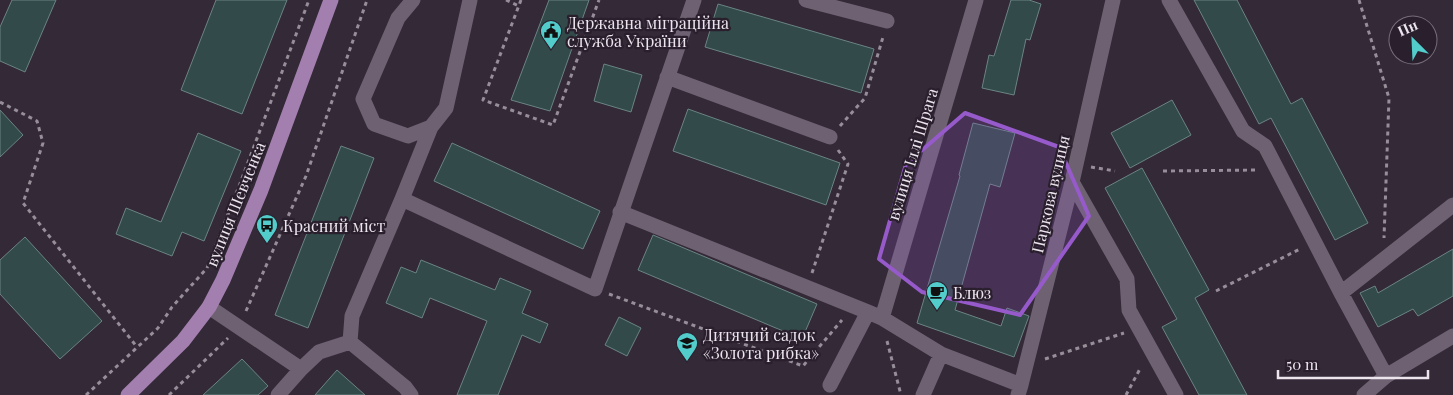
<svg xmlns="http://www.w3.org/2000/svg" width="1453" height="395" font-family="'Playfair Display',serif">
	<rect width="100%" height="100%" fill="#342937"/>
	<path fill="#324a49" stroke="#6b8484" d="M 12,0 L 56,0 L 25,72 L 0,61 L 0,27 Z
		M 216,0 L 287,0 L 242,114 L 181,90 Z
		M 549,0 L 589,0 L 550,111 L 511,100 Z
		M 1011,0 L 1029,0 L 1041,4 L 1030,40 L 1026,39 L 1014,95 L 982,88 L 989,55 L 994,56 Z
		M 1194,0 L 1237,0 L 1291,104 L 1302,98 L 1368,223 L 1335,240 L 1271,118 L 1259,124 Z
		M 718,4 L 874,49 L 861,93 L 705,47 Z
		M 604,64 L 642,75 L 631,112 L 594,101 Z
		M 1172,100 L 1191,135 L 1130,168 L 1111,133 Z
		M 688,109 L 840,163 L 826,205 L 673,151 Z
		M 0,110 L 23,135 L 0,157 Z
		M 973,123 L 1015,133 L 1000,187 L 990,184 L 955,310 L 1001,326 L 1007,308 L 1029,316 L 1014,357 L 917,323 L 960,176 L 959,175 Z
		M 198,133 L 241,151 L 204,241 L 182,232 L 172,256 L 116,234 L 126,208 L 161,222 Z
		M 452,143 L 600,211 L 583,249 L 434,181 Z
		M 341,146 L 374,158 L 308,328 L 275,315 Z
		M 1142,168 L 1209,290 L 1195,298 L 1247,395 L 1199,395 L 1162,327 L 1177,319 L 1105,188 Z
		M 653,235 L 817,304 L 802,339 L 638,270 Z
		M 25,237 L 102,321 L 60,359 L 0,294 L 0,260 Z
		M 1453,249 L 1453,296 L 1418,316 L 1413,309 L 1378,327 L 1360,293 L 1375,286 L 1378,293 Z
		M 421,260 L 495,290 L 500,278 L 531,291 L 522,313 L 548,324 L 540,343 L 522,335 L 498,395 L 457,395 L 487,321 L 430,298 L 422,318 L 386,303 L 401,267 L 416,273 Z
		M 619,317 L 641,328 L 627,356 L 605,345 Z
		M 242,359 L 268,386 L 258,395 L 203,395 Z
		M 337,370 L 365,395 L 315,395 Z"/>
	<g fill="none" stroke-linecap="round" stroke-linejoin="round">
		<path stroke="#968e99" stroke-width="3" stroke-dasharray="4 4" stroke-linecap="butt" d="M 506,0 L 519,6
			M 521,0 L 483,100 L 553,125 L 599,0
			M 1359,0 L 1389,98 L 1384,238
			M 0,102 L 37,121 L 43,143 L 23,203 L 137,347
			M 840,126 L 865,98 L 883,37
			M 1091,167 L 1115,171
			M 1163,171 L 1259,170
			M 812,273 L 848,164 L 838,150
			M 1216,291 L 1300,249
			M 609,294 L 803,366 L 842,320
			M 246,311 L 306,176 L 367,0
			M 887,341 L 901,395
			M 1045,359 L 1124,333
			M 86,395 L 158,328 L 172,307 L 207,268 L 241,181 L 309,0
			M 169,395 L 228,338
			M 1126,395 L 1141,367"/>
		<path stroke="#6e6272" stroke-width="15" d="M 413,0 L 398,18 L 363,99 L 374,124 L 408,136 L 431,127
			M 806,0 L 887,21
			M 1169,0 L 1243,131 L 1265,146 L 1341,293 L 1386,376 L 1364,395
			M 667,77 L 830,137
			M 1072,182 L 1127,279 L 1129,310 L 1176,395
			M 402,199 L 595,289 L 694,0
			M 620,212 L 868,312 L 882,318 L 941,354 L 1021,385
			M 1341,293 L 1453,205
			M 209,307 L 301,369 L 278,395
			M 882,318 L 976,0
			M 350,342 L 405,387 L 411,395
			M 301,369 L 319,352 L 350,342 L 352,316 L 402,199 L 431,127 L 446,108 L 470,0
			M 1386,376 L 1453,336
			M 830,385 L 868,312
			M 923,395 L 941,354
			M 1018,395 L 1021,385 L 1072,182 L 1113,0"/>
		<path stroke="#a37faf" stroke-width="15" d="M 128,395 L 183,341 L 209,307 L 223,280 L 261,190 L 331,0"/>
	</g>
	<path fill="#975acb" fill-opacity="0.2" stroke="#975acb" stroke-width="4" stroke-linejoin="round" d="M 965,113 L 1059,147 L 1089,216 L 1020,315 L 922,292 L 879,259 L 906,164 Z"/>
	<defs>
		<g id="civic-pin" transform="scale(1.125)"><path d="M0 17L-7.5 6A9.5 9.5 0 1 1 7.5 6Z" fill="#52cdcc" stroke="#291f2d"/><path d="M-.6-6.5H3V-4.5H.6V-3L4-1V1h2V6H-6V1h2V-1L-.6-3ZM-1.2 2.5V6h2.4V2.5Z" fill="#111"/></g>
		<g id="bus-pin" transform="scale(1.125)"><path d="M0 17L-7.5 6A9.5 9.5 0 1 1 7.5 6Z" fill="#52cdcc" stroke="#291f2d"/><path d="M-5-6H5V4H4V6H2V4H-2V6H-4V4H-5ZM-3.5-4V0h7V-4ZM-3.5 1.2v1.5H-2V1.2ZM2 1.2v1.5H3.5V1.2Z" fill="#111"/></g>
		<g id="cafe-pin" transform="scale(1.125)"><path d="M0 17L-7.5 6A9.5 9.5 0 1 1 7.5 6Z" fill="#52cdcc" stroke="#291f2d"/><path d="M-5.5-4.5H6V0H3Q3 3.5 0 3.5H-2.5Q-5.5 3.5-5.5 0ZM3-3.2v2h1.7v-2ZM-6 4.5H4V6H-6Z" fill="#111"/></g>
		<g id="school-pin" transform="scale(1.125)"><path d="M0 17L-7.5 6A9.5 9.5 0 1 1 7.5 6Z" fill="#52cdcc" stroke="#291f2d"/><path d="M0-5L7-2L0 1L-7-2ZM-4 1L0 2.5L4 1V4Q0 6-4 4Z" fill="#111"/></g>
	</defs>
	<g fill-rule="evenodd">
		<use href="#civic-pin" x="551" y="31"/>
		<use href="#bus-pin" x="267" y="225"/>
		<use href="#cafe-pin" x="937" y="292"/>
		<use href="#school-pin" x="687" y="343"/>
	</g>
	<g text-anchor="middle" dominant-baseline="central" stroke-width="4.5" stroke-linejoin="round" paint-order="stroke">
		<g font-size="16" fill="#ece5ee" stroke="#291f2d" text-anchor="start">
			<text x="567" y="22">Державна міграційна<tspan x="567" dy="18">служба України</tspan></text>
			<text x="283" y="225">Красний міст</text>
			<text x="953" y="292">Блюз</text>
			<text x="703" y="334">Дитячий садок<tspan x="703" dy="18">«Золота рибка»</tspan></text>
		</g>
		<g font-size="16" fill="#ece5ee" stroke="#291f2d">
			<text transform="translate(912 154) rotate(-73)">вулиця Іллі Шрага</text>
			<text transform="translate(1050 194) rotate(-77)">Паркова вулиця</text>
			<text transform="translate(235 204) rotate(-68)">вулиця Шевченка</text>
		</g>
	</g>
	<g transform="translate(1413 40) rotate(336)"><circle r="24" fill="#291f2d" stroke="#776e7a"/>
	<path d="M0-4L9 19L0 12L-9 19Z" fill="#52cdcc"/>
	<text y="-8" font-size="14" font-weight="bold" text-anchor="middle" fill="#ece5ee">Пн</text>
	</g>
	<path d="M1278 370v8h150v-8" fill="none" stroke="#ece5ee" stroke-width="2.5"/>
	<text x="1286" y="370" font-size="15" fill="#ece5ee" stroke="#291f2d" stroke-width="4" paint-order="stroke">50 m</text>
</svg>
